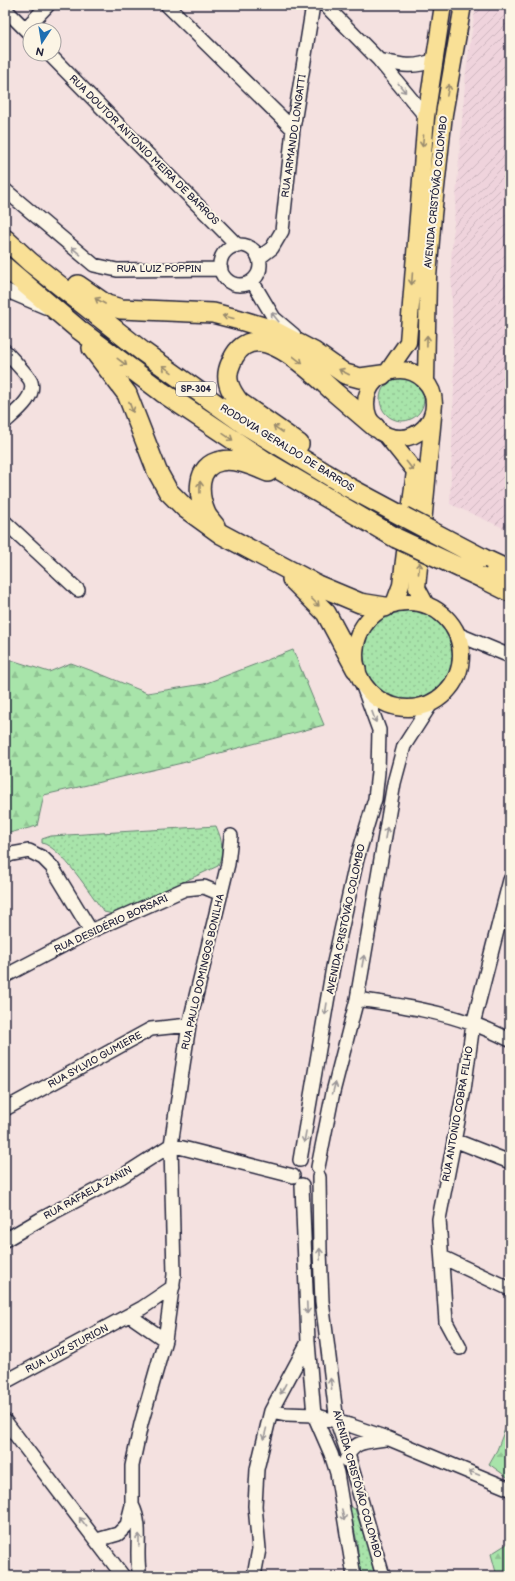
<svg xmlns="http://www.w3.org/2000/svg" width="515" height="1581" font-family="'Balsamiq Sans',sans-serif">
	<defs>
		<pattern id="industrial-furrows" width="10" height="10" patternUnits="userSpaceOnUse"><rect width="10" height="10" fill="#efd3dc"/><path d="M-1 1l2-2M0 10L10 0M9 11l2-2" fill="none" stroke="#cdb5be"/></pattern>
		<pattern id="green-dots" width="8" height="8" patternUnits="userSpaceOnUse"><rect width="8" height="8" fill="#a8e4aa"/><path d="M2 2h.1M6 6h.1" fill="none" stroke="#90c393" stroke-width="1.8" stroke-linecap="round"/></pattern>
		<pattern id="forest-firs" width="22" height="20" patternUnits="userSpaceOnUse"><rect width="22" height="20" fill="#a8e4aa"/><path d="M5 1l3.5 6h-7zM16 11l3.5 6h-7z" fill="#90c393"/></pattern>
	</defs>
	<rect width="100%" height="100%" fill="#f4e1e0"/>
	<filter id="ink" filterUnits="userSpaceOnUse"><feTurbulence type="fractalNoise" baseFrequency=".025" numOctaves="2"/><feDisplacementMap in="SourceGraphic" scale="8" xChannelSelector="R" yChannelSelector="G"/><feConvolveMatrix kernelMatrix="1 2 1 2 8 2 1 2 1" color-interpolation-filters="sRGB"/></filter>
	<g filter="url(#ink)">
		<path fill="url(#industrial-furrows)" d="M 476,5 L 510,5 L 510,531 L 450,504 L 454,386 L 451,260 L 466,71 Z"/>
		<path fill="url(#green-dots)" stroke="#658372" d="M380 399a22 22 0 1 1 44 0a22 22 0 1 1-44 0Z
			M362 656a46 46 0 1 1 92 0a46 46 0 1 1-92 0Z
			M 216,826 C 223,842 224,850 218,866 L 113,914 L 104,912 C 91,895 62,848 42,843 L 42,839 L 51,836 Z
			M 349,1506 L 355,1509 L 368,1548 L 375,1576 L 360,1576 L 357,1542 Z"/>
		<path fill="url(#forest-firs)" stroke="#658372" d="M 293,650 L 324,725 L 182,763 L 44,795 L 37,826 L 5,834 L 5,658 L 49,672 L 71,663 L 98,673 L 147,693 L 204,684 Z
			M 510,1416 L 510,1476 L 507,1477 L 489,1464 L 497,1450 Z
			M 510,1523 L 510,1576 L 497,1576 L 491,1554 L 510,1542 Z"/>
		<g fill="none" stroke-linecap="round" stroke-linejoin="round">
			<g stroke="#22223b" stroke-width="16">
				<path id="minor" d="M 167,5 L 293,129
					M 325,5 L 379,60 L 426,117
					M 5,9 L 30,34
					M 25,29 L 48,5
					M 49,54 L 238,246
					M 379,60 C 400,65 413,69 434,60
					M 5,190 L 94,265 L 117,270 L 221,269
					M220 265a20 20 0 1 1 40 0a20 20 0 1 1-40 0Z
					M 259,258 L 272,248 L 282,231 L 293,129 L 313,5
					M 252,281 L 274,318 L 294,335
					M 5,290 L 45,307
					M 5,351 C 10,357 29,376 31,382 C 36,398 14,413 5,422
					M 5,522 L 78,590
					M 457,634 L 510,656
					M 5,857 L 12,854 L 29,851 L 43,858 L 52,867 L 91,931
					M 5,976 L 91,931 L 185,889 L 204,887 L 221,894
					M 357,999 C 396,1005 436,1010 473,1024 C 486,1028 498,1034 510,1040
					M 5,1109 L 151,1029 L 189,1025
					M 454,1140 L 510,1162
					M 171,1145 L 293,1176
					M 300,1160 L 333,967 L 357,859 L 375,799 L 378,772 L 379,730 L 361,681
					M 318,1167 L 333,1092 L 357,999 L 394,783 L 404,746 L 431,704
					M 319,1177 L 320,1251 L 322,1301 L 337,1422 L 348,1454 L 383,1576
					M 302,1185 L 308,1342 L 314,1415 L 331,1454 L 337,1473 L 354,1576
					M 5,1240 L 41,1219 L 121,1177 L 171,1145
					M 442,1257 L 510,1289
					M 129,1315 L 165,1340
					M 460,1348 L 446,1322 L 439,1219 L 464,1090 L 473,1024 L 510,880
					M 5,1382 L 142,1308 L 173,1287
					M 271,1411 L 308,1342
					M 5,1421 L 123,1576
					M 346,1460 C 353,1440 367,1442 385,1439
					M 132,1505 C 144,1528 134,1552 140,1576
					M 97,1540 L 118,1534 L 127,1525 L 132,1505 L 132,1466 L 141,1424 L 165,1340 L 174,1275 L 171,1145 L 189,1025 L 228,864 L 231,836
					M 254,1576 L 259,1549 L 255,1506 L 257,1469 L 271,1411 L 286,1414 L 314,1415 L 349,1425 L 387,1438 L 510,1489"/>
			</g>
			<g stroke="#22223b" stroke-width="19">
				<path id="major" d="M366 404a34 34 0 1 1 68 0a34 34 0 1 1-68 0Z
					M 388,371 L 408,342 L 426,117 L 443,5
					M 426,380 L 428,277 L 433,215 L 444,114 L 463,5
					M 386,435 L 415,471 L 401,585 L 394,604
					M355 655a53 53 0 1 1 106 0a53 53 0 1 1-106 0Z
					M 426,605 L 417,588 L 433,416"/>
			</g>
			<g stroke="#22223b" stroke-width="22">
				<path id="highway" d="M 5,239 L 30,262 L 142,351 L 244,424 L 348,487 L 404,517
					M 5,267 L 78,329 L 162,392 L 268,463 L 396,538
					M 78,285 L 107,305 L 121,309 L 213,313 L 240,320 L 270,329 L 314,352 L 345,374 L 360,378 L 382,375
					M 92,348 L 127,394 L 157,471 L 168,491 L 185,508 L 221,534 L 317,585 L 360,603 L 385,607
					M 299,444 L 239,402 C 229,389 224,378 231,363 C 252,310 311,371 333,391 C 347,403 361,415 375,427
					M 215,526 C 212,522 208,518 206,514 C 198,496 195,465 221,461 C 236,458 254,466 268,472
					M 482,558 L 510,571
					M 482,578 L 510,592
					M 292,579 L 326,613 L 356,669"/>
			</g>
			<use href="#minor" stroke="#fcf5e5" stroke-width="13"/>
			<use href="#major" stroke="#f9e096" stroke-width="16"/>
			<use href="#highway" stroke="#f9e096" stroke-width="19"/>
			<g stroke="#22223b" stroke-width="22" stroke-linecap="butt">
				<path id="highway-bridge" d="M 404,517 L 482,558
					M 396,538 L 482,578"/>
			</g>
			<use href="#highway-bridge" stroke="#f9e096" stroke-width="19"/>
		</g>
		<defs><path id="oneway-shaft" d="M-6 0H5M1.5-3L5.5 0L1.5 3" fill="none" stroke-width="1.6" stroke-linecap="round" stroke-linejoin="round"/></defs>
		<g stroke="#9a9698">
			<use href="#oneway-shaft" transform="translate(402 88) rotate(51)"/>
			<use href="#oneway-shaft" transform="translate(76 251) rotate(-140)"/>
			<use href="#oneway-shaft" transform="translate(275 317) rotate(-129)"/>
			<use href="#oneway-shaft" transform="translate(374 717) rotate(70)"/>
			<use href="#oneway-shaft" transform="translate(386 833) rotate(-80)"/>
			<use href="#oneway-shaft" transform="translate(363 961) rotate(-80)"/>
			<use href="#oneway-shaft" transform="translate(326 1009) rotate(99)"/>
			<use href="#oneway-shaft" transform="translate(334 1088) rotate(-76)"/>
			<use href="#oneway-shaft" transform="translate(305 1137) rotate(100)"/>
			<use href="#oneway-shaft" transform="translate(320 1254) rotate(-92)"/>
			<use href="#oneway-shaft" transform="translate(307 1308) rotate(88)"/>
			<use href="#oneway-shaft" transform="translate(331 1384) rotate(-97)"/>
			<use href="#oneway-shaft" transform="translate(283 1389) rotate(118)"/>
			<use href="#oneway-shaft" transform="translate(265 1434) rotate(104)"/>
			<use href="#oneway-shaft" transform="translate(474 1473) rotate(-158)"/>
			<use href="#oneway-shaft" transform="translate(343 1515) rotate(79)"/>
			<use href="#oneway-shaft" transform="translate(83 1522) rotate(-128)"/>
			<use href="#oneway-shaft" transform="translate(139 1540) rotate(-89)"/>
		</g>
		<g stroke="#988a6d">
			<use href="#oneway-shaft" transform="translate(448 90) rotate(-79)"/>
			<use href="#oneway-shaft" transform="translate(423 141) rotate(95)"/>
			<use href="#oneway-shaft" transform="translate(412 279) rotate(94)"/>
			<use href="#oneway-shaft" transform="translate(100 301) rotate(-150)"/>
			<use href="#oneway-shaft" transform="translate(228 317) rotate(-166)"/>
			<use href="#oneway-shaft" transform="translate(427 341) rotate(-89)"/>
			<use href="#oneway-shaft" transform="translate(298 360) rotate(38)"/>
			<use href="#oneway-shaft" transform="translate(122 362) rotate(37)"/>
			<use href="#oneway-shaft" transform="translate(167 369) rotate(-145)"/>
			<use href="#oneway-shaft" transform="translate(344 372) rotate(-153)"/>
			<use href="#oneway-shaft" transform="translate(131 407) rotate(69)"/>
			<use href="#oneway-shaft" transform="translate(278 429) rotate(-145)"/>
			<use href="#oneway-shaft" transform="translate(228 437) rotate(34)"/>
			<use href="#oneway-shaft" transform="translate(410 466) rotate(52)"/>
			<use href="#oneway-shaft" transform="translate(200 487) rotate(-89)"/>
			<use href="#oneway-shaft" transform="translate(419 568) rotate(-85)"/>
			<use href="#oneway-shaft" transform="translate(315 602) rotate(45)"/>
		</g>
	</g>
	<g text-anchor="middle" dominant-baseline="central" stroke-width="4" stroke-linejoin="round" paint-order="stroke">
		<rect fill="#fcf5e5" stroke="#63616e" stroke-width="1" x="176" y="382" width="40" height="14" rx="3"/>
		<g font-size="9" font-weight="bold" fill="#22223b">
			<text x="196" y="389">SP-304</text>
		</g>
		<g font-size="10" fill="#22223b" stroke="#fcf5e5">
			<text transform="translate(294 136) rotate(-82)">RUA ARMANDO LONGATTI</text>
			<text transform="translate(144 150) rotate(45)">RUA DOUTOR ANTONIO MEIRA DE BARROS</text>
			<text transform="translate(436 192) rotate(-84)">AVENIDA CRISTÓVÃO COLOMBO</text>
			<text x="159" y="269">RUA LUIZ POPPIN</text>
			<text transform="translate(287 448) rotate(32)">RODOVIA GERALDO DE BARROS</text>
			<text transform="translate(346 919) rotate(-78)">AVENIDA CRISTÓVÃO COLOMBO</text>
			<text transform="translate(111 924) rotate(-25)">RUA DESIDÉRIO BORSARI</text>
			<text transform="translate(203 972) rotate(-77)">RUA PAULO DOMINGOS BONILHA</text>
			<text transform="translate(95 1060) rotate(-29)">RUA SYLVIO GUMIERE</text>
			<text transform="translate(458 1114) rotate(-80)">RUA ANTONIO COBRA FILHO</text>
			<text transform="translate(88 1193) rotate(-29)">RUA RAFAELA ZANIN</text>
			<text transform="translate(67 1349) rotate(-28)">RUA LUIZ STURION</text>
			<text transform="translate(357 1484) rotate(74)">AVENIDA CRISTÓVÃO COLOMBO</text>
		</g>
	</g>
	<rect width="515" height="1581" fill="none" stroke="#fcf5e5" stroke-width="20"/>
	<rect x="10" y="10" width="495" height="1561" fill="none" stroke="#22223b" stroke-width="1.5" filter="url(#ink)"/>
	<g transform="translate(42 42) rotate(192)"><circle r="19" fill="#fcf5e5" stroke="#a5a1a1"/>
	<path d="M0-3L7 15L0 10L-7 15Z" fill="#1f6fb2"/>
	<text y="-6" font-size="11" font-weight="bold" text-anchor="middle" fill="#22223b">N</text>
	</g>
</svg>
